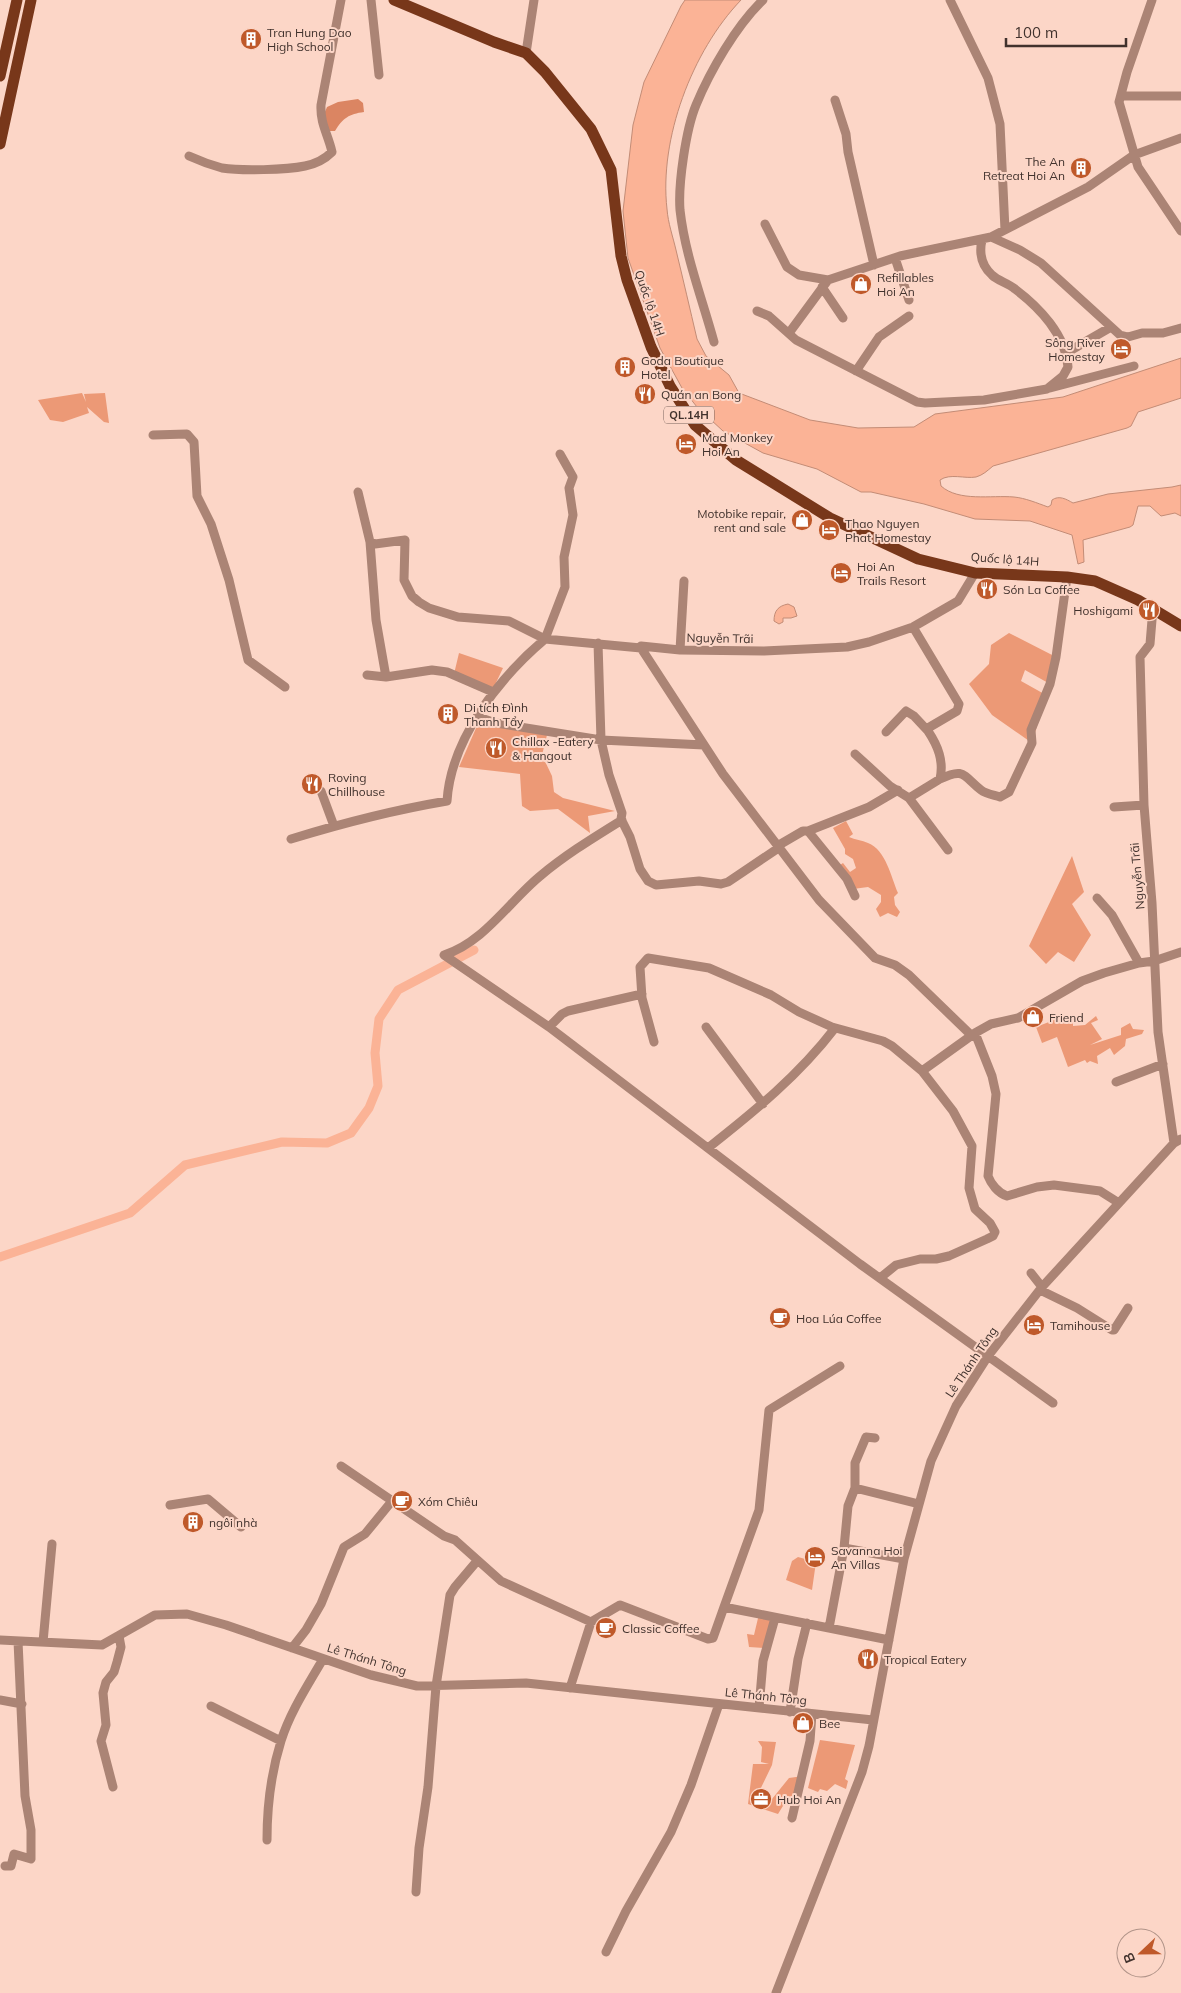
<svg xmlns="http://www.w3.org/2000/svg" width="1181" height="1993" font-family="Mulish,sans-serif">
	<rect width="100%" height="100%" fill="#fcd6c7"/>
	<path fill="#ec9976" d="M 82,393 L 86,402 L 84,394 L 105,393 L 109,423 L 104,422 L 87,407 L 89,413 L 63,422 L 50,420 L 38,400 Z
		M 1009,633 L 1056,657 L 1050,684 L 1025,670 L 1021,681 L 1046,695 L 1032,743 L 992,715 L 969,684 L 989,664 L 991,645 Z
		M 459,653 L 503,668 L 493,689 L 454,674 Z
		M 480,719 L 548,731 L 542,755 L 552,776 L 554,792 L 563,798 L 615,811 L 588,816 L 590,833 L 558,809 L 530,811 L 522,806 L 520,774 L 459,767 Z
		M 846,821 L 853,834 L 849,837 C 855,840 862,840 868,843 C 886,850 891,877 898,893 L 894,897 L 895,905 L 900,912 L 897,917 L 888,913 L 880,917 L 876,909 L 881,902 L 881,895 L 868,887 L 853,889 L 837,867 L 843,863 L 850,872 L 856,868 L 853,859 L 845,854 L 845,849 L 833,828 Z
		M 1072,856 L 1084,892 L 1072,904 L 1091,935 L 1074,962 L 1058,952 L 1046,964 L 1029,946 Z
		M 1067,1015 L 1073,1021 L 1073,1026 L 1085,1025 L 1096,1016 L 1098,1020 L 1091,1023 L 1102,1039 L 1090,1045 L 1121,1035 L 1121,1028 L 1130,1023 L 1133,1029 L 1144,1030 L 1142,1034 L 1126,1039 L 1125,1046 L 1114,1055 L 1110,1048 L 1097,1056 L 1098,1064 L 1090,1061 L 1087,1063 L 1085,1060 L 1068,1067 L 1057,1037 L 1042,1043 L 1036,1027 Z
		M 798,1557 L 816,1562 L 812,1590 L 786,1580 L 792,1561 Z
		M 759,1614 L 778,1618 L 766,1648 L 749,1647 L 747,1634 L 754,1635 Z
		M 820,1740 L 855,1745 L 845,1779 L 848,1781 L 846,1789 L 835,1784 L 827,1791 L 820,1789 L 818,1792 L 808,1788 Z
		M 758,1741 L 776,1742 L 772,1765 L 759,1792 L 772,1799 L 789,1778 L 803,1776 L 793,1799 L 786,1801 L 778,1814 L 748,1804 L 753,1764 L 769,1764 L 761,1762 L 762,1747 Z"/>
	<path fill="#db8562" d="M 358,99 L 363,103 L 364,112 C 349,114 343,118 335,131 L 327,131 L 322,119 L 327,107 L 338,102 Z"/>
	<path fill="#fbb396" stroke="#c38c76" d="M 685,0 L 741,0 C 692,51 659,139 667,209 C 668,223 673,237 676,250 C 683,279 690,309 697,339 L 706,356 L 729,375 L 739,393 L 810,420 L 858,428 L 914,427 L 935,414 L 1063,397 L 1181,358 L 1181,398 L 1138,412 L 1131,426 L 1127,428 L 993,466 C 987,471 983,475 976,477 C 965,479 950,473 940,480 L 941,486 C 959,502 991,495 1014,497 C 1025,498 1037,503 1048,507 L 1051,505 L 1052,500 C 1059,495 1066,499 1073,503 L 1108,494 L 1172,487 L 1181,485 L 1181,516 L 1175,513 L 1161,516 L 1150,506 L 1138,506 L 1133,525 L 1130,527 L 1083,540 L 1084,562 L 1078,564 L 1072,535 L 1030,521 L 975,519 L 924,504 L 871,492 L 861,492 L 817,469 L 763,453 L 723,431 L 697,407 L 682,388 L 660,348 L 628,258 L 623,211 L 633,125 L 644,82 L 681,6 Z
		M 788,604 L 794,607 L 797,616 L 791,618 L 783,618 L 783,622 L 779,624 L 774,621 C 774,611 778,606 788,604 Z"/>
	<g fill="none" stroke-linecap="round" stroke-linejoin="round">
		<path stroke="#fbb396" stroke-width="9" d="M 0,1257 L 130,1213 L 185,1165 L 282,1142 L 327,1143 L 351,1133 L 369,1108 L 378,1086 L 375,1053 L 379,1019 L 398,990 L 474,950"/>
		<path stroke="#ab8475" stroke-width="9" d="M 371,0 L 379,75
			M 950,0 L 988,78 L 1000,124 L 1005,230
			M 1152,0 L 1127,72 L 1119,102 L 1138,167 L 1181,231
			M 526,53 L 534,0
			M 1120,98 L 1123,96 L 1181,96
			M 835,100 L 846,134 L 848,152 L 874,265
			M 189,156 C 200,161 211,165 222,168 C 241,171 286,170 305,166 C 315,164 325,159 332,152 C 328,134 320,124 321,105 L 341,0
			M 765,224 L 787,267 L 799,275 L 828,280 L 900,256 L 991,237 L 1088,187 L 1134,155 L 1181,138
			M 991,237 L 1020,250 L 1041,263 L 1120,335 L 1128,337 L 1142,333 L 1163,333 L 1181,328
			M 895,258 L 909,300
			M 822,287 L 843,318
			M 757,311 L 769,316 L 796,340 L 917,402 L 925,403 L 984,400 L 1047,389 L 1063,376 L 1068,367 C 1066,335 1039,307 1015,289 C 1008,283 998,281 992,275 C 981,265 979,253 982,240
			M 789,333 L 828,280
			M 714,342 C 702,298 685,255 680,210 C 678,184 686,129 696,105 C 710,71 736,26 763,0
			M 1066,353 L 1111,327
			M 856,371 L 879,337 L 909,316
			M 1050,388 L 1134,366
			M 153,435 L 187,434 L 194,442 L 197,496 L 211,524 L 229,580 L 248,660 L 285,687
			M 358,492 L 370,542 L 375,544 L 405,540 L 404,580 L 412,596 L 419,602 L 429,608 L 458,617 L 509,621 L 545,639 L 565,587 L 564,557 L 573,515 L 569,488 L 573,477 L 560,454
			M 370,542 L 376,620 L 386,677
			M 1153,608 L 1150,644 L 1140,657 L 1144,805 L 1152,903 L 1158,1032 L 1174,1143
			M 598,643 L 601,740 L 609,775 L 622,813 L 621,819 L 630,837 L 640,869 L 648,881 L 656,885 L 699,881 L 721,884 L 728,882 L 780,847
			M 641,648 L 723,774 L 819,900 L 875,958 L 895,965 L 909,975 L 971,1035
			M 680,650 L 684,581
			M 367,675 L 386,677 L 432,670 L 447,672 L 493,692
			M 478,717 L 496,723 L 601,740 L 704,745
			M 886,732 L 906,711 L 914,716 L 928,731
			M 855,754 L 890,786 L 909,798 L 948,850
			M 940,779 C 965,767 963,776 981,790 C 986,794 994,795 1000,797 L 1009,792 L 1032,743 L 1031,730 L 1050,684 L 1056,657 L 1067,577
			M 321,791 L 334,826
			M 909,798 L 940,779 C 944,761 938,746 928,731 L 928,728 L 957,711 L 959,704 L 913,627
			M 1114,807 L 1144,805
			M 622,820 C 593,838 565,855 539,877 C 509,902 483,943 444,955 L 549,1027 L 860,1264 L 1053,1403
			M 808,831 L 847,879 L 855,896
			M 291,839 C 343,823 394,810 447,801 C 451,739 499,678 545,639 L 641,648 L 641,646 L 680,650 L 764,651 L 847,647 L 869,642 L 913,627 L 958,601 L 975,573
			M 779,845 L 803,831 L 808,831 L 869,807 L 898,790
			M 1097,898 L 1112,915 L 1139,963
			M 549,1027 L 562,1014 L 568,1011 L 642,994
			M 706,1027 L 763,1104
			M 975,1033 L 992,1076 L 996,1094 L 988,1176 C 991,1184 998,1193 1007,1196 L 1037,1187 L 1054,1185 L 1100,1191 L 1119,1203
			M 654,1042 L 642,998 L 640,967 L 648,958 L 709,968 L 771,995 L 799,1012 L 832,1027 L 883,1041 L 892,1046 L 922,1071 L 953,1111 L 972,1146 L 969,1188 L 975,1209 L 990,1223 L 995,1232 L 993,1236 L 987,1239 L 949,1256 L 936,1259 L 920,1259 L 896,1265 L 880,1278
			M 922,1071 L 975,1033 L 991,1024 L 1018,1018 L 1082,981 L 1104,973 L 1139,963 L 1154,961 L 1181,952
			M 1116,1082 L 1163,1064
			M 708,1148 C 755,1111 799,1075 835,1028
			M 1031,1273 L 1042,1287
			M 1040,1290 L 1077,1308 L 1112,1330 L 1114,1330 L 1128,1308
			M 341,1466 L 444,1536 L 455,1540 L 501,1581 L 591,1622 L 620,1605 L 708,1639 L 713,1638 L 724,1607 L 889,1640
			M 855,1488 L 919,1504
			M 170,1505 L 208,1499 L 241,1527
			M 844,1548 L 904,1559
			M 724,1607 L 759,1510 L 769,1410 L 840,1366
			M 829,1628 L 844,1548 L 848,1506 L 855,1488 L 855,1463 L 866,1437 L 875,1438
			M 0,1640 L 102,1645 L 155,1615 L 187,1614 L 226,1625 L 371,1675 L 417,1686 L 526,1683 L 873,1720
			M 43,1642 L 52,1544
			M 292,1648 L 306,1630 L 321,1604 L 344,1547 L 365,1534 L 392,1501
			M 570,1688 L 591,1622
			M 0,1700 L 22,1704
			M 211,1706 L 281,1741
			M 759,1708 L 763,1661 L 775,1618
			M 790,1712 L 798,1659 L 807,1623
			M 113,1787 L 101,1741 L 106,1725 L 103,1693 L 106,1682 L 114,1672 L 117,1662 L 121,1647 L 119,1636
			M 792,1818 L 810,1741 L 812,1714
			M 267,1840 C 267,1807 271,1773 281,1741 C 290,1712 308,1685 323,1659
			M 5,1866 L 11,1866 L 14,1854 L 31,1859 L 31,1830 L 25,1796 L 18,1641
			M 416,1892 L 419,1848 L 428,1787 L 436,1686 L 450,1595 L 455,1587 L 477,1561
			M 606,1952 L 626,1911 L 671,1832 L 691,1785 L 719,1704
			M 776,1993 L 862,1772 L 869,1746 L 904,1559 L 931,1461 L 956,1406 L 988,1356 L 1042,1287 L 1174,1143 L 1181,1139"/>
		<path stroke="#78371a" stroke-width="11" d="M 394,0 L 494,42 L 526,53 L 545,72 L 591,129 L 611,170 L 621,256 L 627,280 L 651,347 L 670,386 L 695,425 L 736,460 L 830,518 L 918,559 L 975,573 L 1067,577 L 1095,581 L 1138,600 L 1181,626
			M 0,76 L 17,0
			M 0,144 L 31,0"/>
	</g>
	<defs>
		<g id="building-disc" transform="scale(1.125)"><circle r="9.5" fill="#bf592a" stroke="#fcd6c7"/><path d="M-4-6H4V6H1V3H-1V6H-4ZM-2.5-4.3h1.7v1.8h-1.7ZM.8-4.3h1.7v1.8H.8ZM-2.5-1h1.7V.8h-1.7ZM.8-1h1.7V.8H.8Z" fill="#fff"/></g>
		<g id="shop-disc" transform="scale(1.125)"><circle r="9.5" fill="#bf592a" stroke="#fcd6c7"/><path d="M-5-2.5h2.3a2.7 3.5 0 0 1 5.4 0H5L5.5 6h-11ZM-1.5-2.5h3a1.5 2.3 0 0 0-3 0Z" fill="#fff"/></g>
		<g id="hotel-disc" transform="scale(1.125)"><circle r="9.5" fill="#bf592a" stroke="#fcd6c7"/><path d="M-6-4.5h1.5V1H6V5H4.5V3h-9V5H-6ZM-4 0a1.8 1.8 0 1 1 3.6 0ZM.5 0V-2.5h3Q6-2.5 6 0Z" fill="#fff"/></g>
		<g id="restaurant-disc" transform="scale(1.125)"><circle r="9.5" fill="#bf592a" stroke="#fcd6c7"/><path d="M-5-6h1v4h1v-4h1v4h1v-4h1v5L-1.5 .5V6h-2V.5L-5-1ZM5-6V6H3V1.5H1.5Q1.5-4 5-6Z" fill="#fff"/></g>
		<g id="cafe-disc" transform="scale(1.125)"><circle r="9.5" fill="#bf592a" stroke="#fcd6c7"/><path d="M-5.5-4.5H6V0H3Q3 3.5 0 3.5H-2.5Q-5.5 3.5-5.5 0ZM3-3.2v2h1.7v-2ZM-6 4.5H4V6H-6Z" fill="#fff"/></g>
		<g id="office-disc" transform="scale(1.125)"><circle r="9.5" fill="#bf592a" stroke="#fcd6c7"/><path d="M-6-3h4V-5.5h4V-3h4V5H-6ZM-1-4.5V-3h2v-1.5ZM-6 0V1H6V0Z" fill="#fff"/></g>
	</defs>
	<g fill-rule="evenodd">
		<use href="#building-disc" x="251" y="39"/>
		<use href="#building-disc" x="1081" y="168"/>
		<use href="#shop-disc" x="861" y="284"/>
		<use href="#hotel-disc" x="1121" y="349"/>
		<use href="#building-disc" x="625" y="367"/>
		<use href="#restaurant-disc" x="645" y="394"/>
		<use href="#hotel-disc" x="686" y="444"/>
		<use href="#shop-disc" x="802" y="520"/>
		<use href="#hotel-disc" x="829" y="530"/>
		<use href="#hotel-disc" x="841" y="573"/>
		<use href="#restaurant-disc" x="987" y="589"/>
		<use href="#restaurant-disc" x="1149" y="610"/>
		<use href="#building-disc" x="448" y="714"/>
		<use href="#restaurant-disc" x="496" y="748"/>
		<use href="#restaurant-disc" x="312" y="784"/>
		<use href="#shop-disc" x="1033" y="1017"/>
		<use href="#cafe-disc" x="780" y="1318"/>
		<use href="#hotel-disc" x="1034" y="1325"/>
		<use href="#cafe-disc" x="402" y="1501"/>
		<use href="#building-disc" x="193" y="1522"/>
		<use href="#hotel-disc" x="815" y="1557"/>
		<use href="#cafe-disc" x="606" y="1628"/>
		<use href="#restaurant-disc" x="868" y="1659"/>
		<use href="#shop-disc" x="803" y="1723"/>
		<use href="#office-disc" x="761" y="1799"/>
	</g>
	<g text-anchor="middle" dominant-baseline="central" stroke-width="4" stroke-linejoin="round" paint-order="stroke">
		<rect fill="#fcd6c7" stroke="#79635b" stroke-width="1" x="664" y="406.5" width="50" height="17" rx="4"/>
		<g font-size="11" font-weight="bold" fill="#41322d">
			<text x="689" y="415">QL.14H</text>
		</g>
		<g font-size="12" fill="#41322d" stroke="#fcd6c7" text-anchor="start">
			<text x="267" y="32">Tran Hung Dao<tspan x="267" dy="14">High School</tspan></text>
			<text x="1065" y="161" text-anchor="end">The An<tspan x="1065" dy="14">Retreat Hoi An</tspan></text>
			<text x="877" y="277">Refillables<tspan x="877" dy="14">Hoi An</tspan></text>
			<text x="1105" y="342" text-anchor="end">Sông River<tspan x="1105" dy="14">Homestay</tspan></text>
			<text x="641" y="360">Goda Boutique<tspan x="641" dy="14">Hotel</tspan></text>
			<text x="661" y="394">Quán an Bong</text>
			<text x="702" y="437">Mad Monkey<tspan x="702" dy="14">Hoi An</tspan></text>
			<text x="786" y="513" text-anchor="end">Motobike repair,<tspan x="786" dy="14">rent and sale</tspan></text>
			<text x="845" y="523">Thao Nguyen<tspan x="845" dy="14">Phat Homestay</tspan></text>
			<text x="857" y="566">Hoi An<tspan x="857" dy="14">Trails Resort</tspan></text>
			<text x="1003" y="589">Són La Coffee</text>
			<text x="1133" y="610" text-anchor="end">Hoshigami</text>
			<text x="464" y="707">Di tích Đình<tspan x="464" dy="14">Thanh Tẩy</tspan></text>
			<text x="512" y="741">Chillax -Eatery<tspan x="512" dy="14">&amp; Hangout</tspan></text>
			<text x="328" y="777">Roving<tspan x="328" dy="14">Chillhouse</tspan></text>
			<text x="1049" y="1017">Friend</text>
			<text x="796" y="1318">Hoa Lúa Coffee</text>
			<text x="1050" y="1325">Tamihouse</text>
			<text x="418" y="1501">Xóm Chiêu</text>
			<text x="209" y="1522">ngôi nhà</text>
			<text x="831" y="1550">Savanna Hoi<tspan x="831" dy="14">An Villas</tspan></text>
			<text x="622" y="1628">Classic Coffee</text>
			<text x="884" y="1659">Tropical Eatery</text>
			<text x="819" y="1723">Bee</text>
			<text x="777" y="1799">Hub Hoi An</text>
		</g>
		<g font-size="12" fill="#41322d" stroke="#fcd6c7">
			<text transform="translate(650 303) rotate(71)">Quốc lộ 14H</text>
			<text transform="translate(1005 559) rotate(4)">Quốc lộ 14H</text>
			<text transform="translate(720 638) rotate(1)">Nguyễn Trãi</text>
			<text transform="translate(1137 876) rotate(-95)">Nguyễn Trãi</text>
			<text transform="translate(971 1362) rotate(-56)">Lê Thánh Tông</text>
			<text transform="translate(367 1659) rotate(17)">Lê Thánh Tông</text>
			<text transform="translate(766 1696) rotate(6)">Lê Thánh Tông</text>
		</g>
	</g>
	<g transform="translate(1141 1953) rotate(248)"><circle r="24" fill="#fcd6c7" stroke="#b19489"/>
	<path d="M0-4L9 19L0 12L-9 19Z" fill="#bf592a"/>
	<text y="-8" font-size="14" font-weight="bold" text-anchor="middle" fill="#41322d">B</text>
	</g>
	<path d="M1006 38v8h120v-8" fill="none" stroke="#41322d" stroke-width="2.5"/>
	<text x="1014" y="38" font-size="15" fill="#41322d" stroke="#fcd6c7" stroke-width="4" paint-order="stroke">100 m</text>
</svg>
